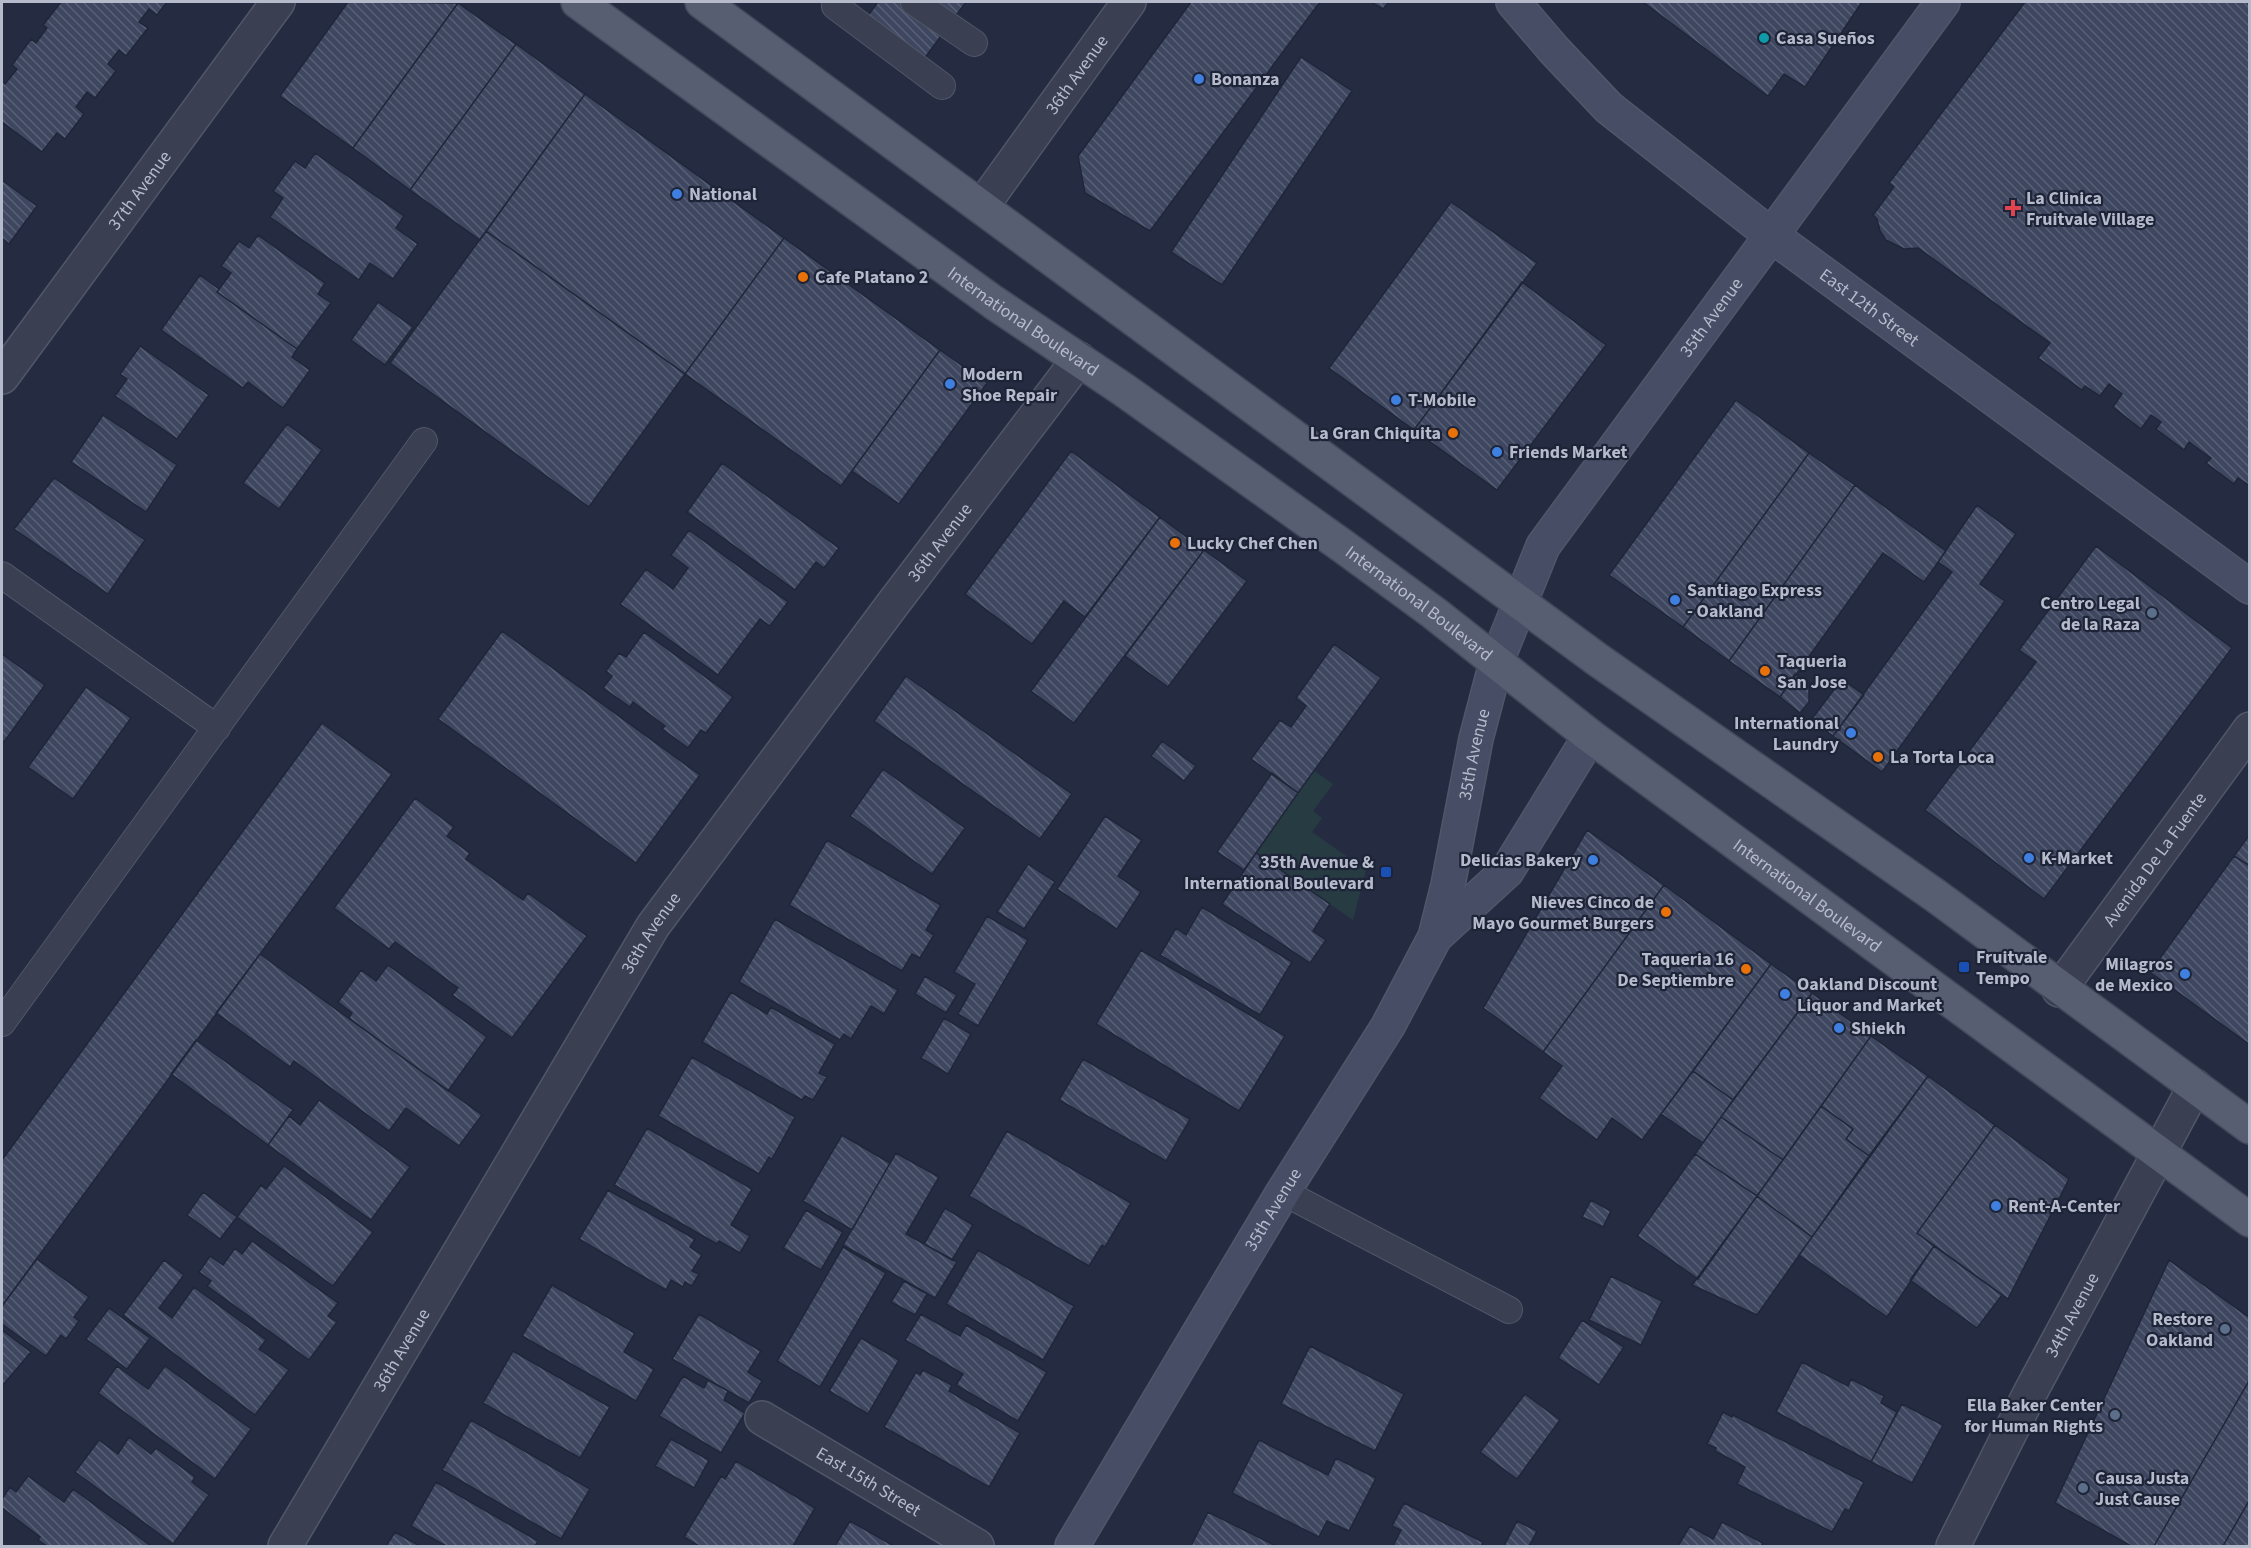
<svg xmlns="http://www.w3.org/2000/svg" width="2251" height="1548" font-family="'Source Sans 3',sans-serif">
	<defs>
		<pattern id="building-back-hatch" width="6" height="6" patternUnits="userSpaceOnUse" patternTransform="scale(1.5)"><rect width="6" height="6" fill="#3f4760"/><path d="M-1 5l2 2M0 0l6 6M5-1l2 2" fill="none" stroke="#586076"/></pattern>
	</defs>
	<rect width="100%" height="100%" fill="#252c42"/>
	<path fill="#273b43" d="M 1313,770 L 1333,784 L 1313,811 L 1322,818 L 1312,832 L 1366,870 L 1353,920 L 1256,853 Z"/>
	<path fill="url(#building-back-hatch)" stroke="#202639" stroke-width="1.5" d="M 61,2 L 167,2 L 157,15 L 149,9 L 139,22 L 148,28 L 126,56 L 119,50 L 108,64 L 116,71 L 95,98 L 87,92 L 76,107 L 84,114 L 65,139 L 57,133 L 42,152 L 2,122 L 2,81 L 5,84 L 17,69 L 12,65 L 31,39 L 36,43 L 47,28 L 43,25 Z
		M 348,2 L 458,3 L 353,148 L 280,96 Z
		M 878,2 L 966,2 L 913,74 L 855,33 Z
		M 1191,2 L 1320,2 L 1150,231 L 1085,193 L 1078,156 Z
		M 1371,2 L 1389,2 L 1383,9 Z
		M 1643,2 L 1862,2 L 1805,87 L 1784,74 L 1768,96 Z
		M 2025,2 L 2250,2 L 2250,486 L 2238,478 L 2234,484 L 2206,463 L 2211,458 L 2189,442 L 2184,450 L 2156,429 L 2161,422 L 2151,415 L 2141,429 L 2113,407 L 2122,394 L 2109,384 L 2100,396 L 2085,386 L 2082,390 L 2038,358 L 2050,343 L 1918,248 L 1904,249 L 1886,240 L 1880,231 L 1877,219 L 1873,215 L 1894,187 L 1889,183 Z
		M 458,3 L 516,44 L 410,190 L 353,148 Z
		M 516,44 L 585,94 L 480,240 L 410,190 Z
		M 1301,57 L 1352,91 L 1222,285 L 1171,252 Z
		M 585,94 L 784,238 L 685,374 L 486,231 Z
		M 315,153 L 404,216 L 396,228 L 418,244 L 393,279 L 370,263 L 359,280 L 270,217 L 283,198 L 273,191 L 295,161 L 305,168 Z
		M 2,180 L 37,206 L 9,244 L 2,238 Z
		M 1451,202 L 1537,263 L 1414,430 L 1329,368 Z
		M 486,231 L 685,374 L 589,507 L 390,363 Z
		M 258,235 L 325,283 L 318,294 L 331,303 L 297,349 L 217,292 L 231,273 L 221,266 L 239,241 L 249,248 Z
		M 784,238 L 940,350 L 841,486 L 685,374 Z
		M 200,275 L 219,289 L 217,292 L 297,349 L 292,357 L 310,370 L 283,408 L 248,382 L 243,388 L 161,330 Z
		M 1522,282 L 1606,345 L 1497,490 L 1414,430 Z
		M 378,302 L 413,327 L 385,365 L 351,340 Z
		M 140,346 L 209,395 L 177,439 L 115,396 L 127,379 L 120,374 Z
		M 940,350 L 987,383 L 899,504 L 852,471 Z
		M 1736,400 L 1809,453 L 1683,627 L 1609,575 Z
		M 103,415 L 177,465 L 146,512 L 71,462 Z
		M 287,424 L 322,450 L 279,509 L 243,483 Z
		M 1071,451 L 1160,517 L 1085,617 L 1064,601 L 1032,644 L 965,594 Z
		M 1809,453 L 1855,485 L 1729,661 L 1683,627 Z
		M 722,463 L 839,548 L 824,568 L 816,562 L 795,590 L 687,512 Z
		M 54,478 L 145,540 L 108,594 L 14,529 Z
		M 1855,485 L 1946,551 L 1924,582 L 1883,553 L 1780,697 L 1729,661 Z
		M 1977,505 L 2016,534 L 1980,584 L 2005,601 L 1882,772 L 1833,736 L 1952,572 L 1938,562 Z
		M 1160,517 L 1204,550 L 1074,723 L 1031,691 Z
		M 689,530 L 788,602 L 770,626 L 760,619 L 718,675 L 620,604 L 646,569 L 673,589 L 688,568 L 671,555 Z
		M 2096,546 L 2232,648 L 2044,899 L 1925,810 L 2036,662 L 2019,650 Z
		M 1204,550 L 1247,581 L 1168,687 L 1125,656 Z
		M 502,631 L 700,775 L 636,863 L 438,719 Z
		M 644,632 L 733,697 L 706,733 L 701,730 L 688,748 L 662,729 L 665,726 L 633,702 L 630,707 L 603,688 L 612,676 L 606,671 L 619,653 L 626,657 Z
		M 1334,644 L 1381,678 L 1298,793 L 1251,759 L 1280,720 L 1291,727 L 1306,706 L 1296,698 Z
		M 2,654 L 45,685 L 4,742 L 2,740 Z
		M 1795,674 L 1809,684 L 1809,702 L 1800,713 L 1780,697 Z
		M 906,676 L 1072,794 L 1040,839 L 874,721 Z
		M 1842,679 L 1864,695 L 1833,736 L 1811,720 Z
		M 86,687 L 131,718 L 73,799 L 28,767 Z
		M 322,723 L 392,774 L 2,1306 L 2,1160 Z
		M 1162,741 L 1196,766 L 1184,781 L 1151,756 Z
		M 883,769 L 965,828 L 932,874 L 850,816 Z
		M 1272,773 L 1298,793 L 1244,870 L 1217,852 Z
		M 415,798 L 454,827 L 447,836 L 470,853 L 466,859 L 523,900 L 528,893 L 587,936 L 512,1038 L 452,995 L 458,988 L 395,942 L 389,949 L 334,908 Z
		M 1105,816 L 1142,840 L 1118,876 L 1141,892 L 1117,929 L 1057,889 Z
		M 1587,830 L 1664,885 L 1543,1052 L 1483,1008 Z
		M 2250,834 L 2250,866 L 2234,856 Z
		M 827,840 L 941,905 L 926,930 L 934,935 L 920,958 L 912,954 L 902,971 L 789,905 Z
		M 1256,853 L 1330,904 L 1313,931 L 1326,940 L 1310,963 L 1222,904 Z
		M 2234,856 L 2250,866 L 2250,1045 L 2150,972 Z
		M 1028,864 L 1055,882 L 1024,929 L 997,912 Z
		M 1664,885 L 1771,964 L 1642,1140 L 1612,1118 L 1597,1140 L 1539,1098 L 1562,1066 L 1543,1052 Z
		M 1202,907 L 1292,962 L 1260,1015 L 1160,955 L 1176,928 L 1186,935 Z
		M 987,916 L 1028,940 L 978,1026 L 958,1014 L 975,984 L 954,972 Z
		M 775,919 L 898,990 L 884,1014 L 871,1006 L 851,1039 L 844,1034 L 840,1040 L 739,982 Z
		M 1141,950 L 1285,1036 L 1239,1111 L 1096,1024 Z
		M 260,954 L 482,1115 L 459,1146 L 406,1108 L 389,1131 L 294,1061 L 290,1067 L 216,1013 Z
		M 1771,964 L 1812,993 L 1733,1100 L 1693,1071 Z
		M 388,965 L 487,1037 L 448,1091 L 349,1018 L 352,1013 L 338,1002 L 361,970 L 376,981 Z
		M 925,976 L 957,995 L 946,1013 L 915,994 Z
		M 731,992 L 767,1014 L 771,1007 L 835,1044 L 819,1073 L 827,1077 L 813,1100 L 805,1096 L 802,1100 L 702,1042 Z
		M 1812,993 L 1871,1036 L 1783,1160 L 1721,1117 Z
		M 944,1018 L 971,1034 L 948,1074 L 921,1058 Z
		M 1871,1036 L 1928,1076 L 1869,1156 L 1846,1139 L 1853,1129 L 1821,1106 Z
		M 196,1040 L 293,1110 L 268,1145 L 171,1074 Z
		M 692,1057 L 795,1117 L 772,1159 L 769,1157 L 759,1174 L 658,1116 Z
		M 1083,1059 L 1190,1119 L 1166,1161 L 1059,1100 Z
		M 1693,1071 L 1733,1100 L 1703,1143 L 1661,1114 Z
		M 1928,1076 L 1995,1125 L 1917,1233 L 1934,1246 L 1887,1317 L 1799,1255 Z
		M 319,1100 L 410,1167 L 371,1220 L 268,1145 L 289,1116 L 300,1125 Z
		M 1821,1106 L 1853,1129 L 1846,1139 L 1869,1156 L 1812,1237 L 1757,1196 Z
		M 1721,1117 L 1783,1160 L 1757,1196 L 1695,1154 Z
		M 1995,1125 L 2069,1179 L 2008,1299 L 1917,1233 Z
		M 647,1128 L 752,1189 L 731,1225 L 750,1236 L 740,1253 L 719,1241 L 717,1244 L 614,1185 Z
		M 1007,1131 L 1131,1203 L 1105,1247 L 1102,1245 L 1089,1266 L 969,1196 Z
		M 842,1135 L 890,1163 L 852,1230 L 803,1201 Z
		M 896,1153 L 939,1177 L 906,1234 L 957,1262 L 935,1298 L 843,1245 Z
		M 1695,1154 L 1757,1196 L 1698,1279 L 1637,1236 Z
		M 284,1166 L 373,1232 L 333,1286 L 237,1217 L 261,1185 L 266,1189 Z
		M 608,1190 L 695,1239 L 690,1247 L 702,1255 L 692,1271 L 699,1274 L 692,1286 L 685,1282 L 683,1287 L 671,1280 L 666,1290 L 579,1239 Z
		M 203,1192 L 237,1217 L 220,1239 L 187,1215 Z
		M 1757,1196 L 1812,1237 L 1757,1315 L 1692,1285 Z
		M 1591,1200 L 1611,1211 L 1603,1227 L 1582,1217 Z
		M 945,1208 L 973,1225 L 952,1260 L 924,1244 Z
		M 806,1210 L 843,1232 L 821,1270 L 783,1248 Z
		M 252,1241 L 338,1303 L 328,1316 L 337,1322 L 309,1360 L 207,1286 L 211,1281 L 199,1272 L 210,1256 L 223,1265 L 235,1248 L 242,1254 Z
		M 1934,1246 L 2002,1295 L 1977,1328 L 1910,1280 Z
		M 843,1247 L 886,1273 L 820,1387 L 777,1361 Z
		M 978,1250 L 1074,1306 L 1043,1360 L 946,1304 Z
		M 37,1259 L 89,1297 L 74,1317 L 79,1321 L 66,1339 L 61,1335 L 46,1356 L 2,1324 L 2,1306 Z
		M 164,1260 L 184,1275 L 159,1308 L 172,1318 L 194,1287 L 266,1340 L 259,1349 L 289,1370 L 255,1415 L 123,1315 Z
		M 2169,1260 L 2250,1318 L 2250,1379 L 2154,1546 L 2131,1546 L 2055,1503 Z
		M 1611,1276 L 1662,1301 L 1641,1345 L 1589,1320 Z
		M 904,1281 L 927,1294 L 915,1315 L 891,1302 Z
		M 552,1285 L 635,1333 L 624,1352 L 654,1369 L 636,1401 L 522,1336 Z
		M 109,1308 L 150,1338 L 127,1369 L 86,1339 Z
		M 699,1314 L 761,1351 L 748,1372 L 762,1381 L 749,1403 L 672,1359 Z
		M 921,1314 L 960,1336 L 966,1325 L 1047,1372 L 1018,1421 L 956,1385 L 963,1374 L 905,1340 Z
		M 1582,1320 L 1624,1347 L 1599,1385 L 1558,1358 Z
		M 2,1330 L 31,1352 L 2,1386 Z
		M 861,1338 L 899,1360 L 868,1414 L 829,1391 Z
		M 1310,1346 L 1404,1394 L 1375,1451 L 1281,1404 Z
		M 513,1351 L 610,1407 L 580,1458 L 483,1403 Z
		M 1802,1362 L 1848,1386 L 1851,1379 L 1884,1396 L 1881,1403 L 1897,1412 L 1871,1462 L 1776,1412 Z
		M 117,1366 L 148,1389 L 165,1366 L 251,1429 L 215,1479 L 98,1393 Z
		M 923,1370 L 952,1385 L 949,1391 L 1020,1433 L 989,1487 L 884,1427 L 916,1372 L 920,1375 Z
		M 683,1376 L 704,1388 L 708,1380 L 728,1391 L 724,1400 L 745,1413 L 721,1453 L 659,1416 Z
		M 2250,1379 L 2250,1499 L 2223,1546 L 2154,1546 Z
		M 1525,1394 L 1560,1420 L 1517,1479 L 1480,1452 Z
		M 1902,1404 L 1943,1425 L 1912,1483 L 1871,1462 Z
		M 1723,1412 L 1732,1417 L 1733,1415 L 1864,1482 L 1849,1511 L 1845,1509 L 1832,1532 L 1737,1484 L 1745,1467 L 1715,1451 L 1716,1448 L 1707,1444 Z
		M 471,1420 L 590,1489 L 561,1539 L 442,1470 Z
		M 129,1437 L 151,1454 L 156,1448 L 195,1477 L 192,1482 L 209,1495 L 173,1544 L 75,1472 L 99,1440 L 118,1454 Z
		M 671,1439 L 709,1460 L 694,1488 L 655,1466 Z
		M 1259,1440 L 1328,1475 L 1336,1458 L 1376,1478 L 1349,1531 L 1327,1521 L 1319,1537 L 1232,1493 Z
		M 736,1461 L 815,1508 L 793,1546 L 699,1546 L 684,1537 L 721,1476 L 725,1479 Z
		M 28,1476 L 64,1502 L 73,1489 L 151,1546 L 47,1546 L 38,1540 L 40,1537 L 2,1508 L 2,1499 L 10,1487 L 16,1492 Z
		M 436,1482 L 538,1541 L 535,1546 L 446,1546 L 411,1526 Z
		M 2250,1499 L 2250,1546 L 2223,1546 Z
		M 1404,1503 L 1483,1542 L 1481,1546 L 1393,1546 L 1401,1530 L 1392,1526 Z
		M 1208,1512 L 1276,1546 L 1191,1546 Z
		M 850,1521 L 894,1546 L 835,1546 Z
		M 1517,1521 L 1537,1531 L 1529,1546 L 1504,1546 Z
		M 1722,1522 L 1763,1543 L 1761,1546 L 1678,1546 L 1690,1526 L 1713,1539 Z
		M 395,1532 L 420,1546 L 386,1546 Z"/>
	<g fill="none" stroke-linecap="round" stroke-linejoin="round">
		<g stroke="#515769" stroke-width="28">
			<path id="lane" d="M 914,2 L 974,43
				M 835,6 L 942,86
				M 2,575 L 217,728
				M 2,1023 L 424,441
				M 1283,1192 L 1509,1310"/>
		</g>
		<g stroke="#515769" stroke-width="36">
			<g id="street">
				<path id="s1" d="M 982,206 L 1129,2"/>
				<path id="s2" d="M 2,377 L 278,2"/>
				<path id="s3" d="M 2059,990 L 2250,729"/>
				<path id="s4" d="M 762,1418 L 977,1546"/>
				<path id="s5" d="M 285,1546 L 653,926 L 892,605 L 1079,359"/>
				<path id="s6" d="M 1953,1546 L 2030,1393 L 2195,1086"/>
			</g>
		</g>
		<g stroke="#515769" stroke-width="36">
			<g id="secondary">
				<path id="s7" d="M 1513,2 L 1554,50 L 1609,108 L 1771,235 L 2250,587"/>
				<path d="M 1435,937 L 1507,871 L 1590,736"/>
				<path id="s8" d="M 1072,1546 L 1283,1192 L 1388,1026 L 1435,937 L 1448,885 L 1476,739 L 1496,663 L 1543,546 L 1943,2"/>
			</g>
		</g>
		<g stroke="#43485b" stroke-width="36">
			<g id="primary">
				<path id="s9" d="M 578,2 L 993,302 L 1124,390 L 1344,547 L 1434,613 L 1590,736 L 2250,1220"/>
				<path d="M 702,2 L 1598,660 L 1936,896 L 2250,1127"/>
			</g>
		</g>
		<use href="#lane" stroke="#3a3f52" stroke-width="26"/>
		<use href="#street" stroke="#3a3f52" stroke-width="33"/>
		<use href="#secondary" stroke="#474d65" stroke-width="33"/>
		<use href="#primary" stroke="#585e72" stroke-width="33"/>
	</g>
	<circle fill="#0f9aa8" stroke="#1e2437" stroke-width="2" cx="1764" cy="38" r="6"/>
	<g fill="#3f7fe0" stroke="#1e2437" stroke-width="2">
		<circle cx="1199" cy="79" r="6"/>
		<circle cx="677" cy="194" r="6"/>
		<circle cx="950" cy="384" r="6"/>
		<circle cx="1396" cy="400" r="6"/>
		<circle cx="1497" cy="452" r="6"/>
		<circle cx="1675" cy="600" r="6"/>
		<circle cx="1851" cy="733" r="6"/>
		<circle cx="2029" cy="858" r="6"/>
		<circle cx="1593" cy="860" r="6"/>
		<circle cx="2185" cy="974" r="6"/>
		<circle cx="1785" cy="994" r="6"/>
		<circle cx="1839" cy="1028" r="6"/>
		<circle cx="1996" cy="1206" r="6"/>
	</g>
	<path fill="#e0444e" stroke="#1e2437" stroke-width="2" d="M2010 199h6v6h6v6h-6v6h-6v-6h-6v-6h6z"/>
	<g fill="#e8710a" stroke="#1e2437" stroke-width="2">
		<circle cx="803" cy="277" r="6"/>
		<circle cx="1453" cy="433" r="6"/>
		<circle cx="1175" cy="543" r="6"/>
		<circle cx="1765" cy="671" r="6"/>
		<circle cx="1878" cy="757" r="6"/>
		<circle cx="1666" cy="912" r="6"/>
		<circle cx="1746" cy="969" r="6"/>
	</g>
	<g fill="#5c6f8a" stroke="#1e2437" stroke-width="2">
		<circle cx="2152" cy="613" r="6"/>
		<circle cx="2225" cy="1329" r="6"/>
		<circle cx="2115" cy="1415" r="6"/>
		<circle cx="2083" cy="1488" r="6"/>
	</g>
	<g fill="#1a4fb4" stroke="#1e2437" stroke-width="2">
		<rect x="1380" y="866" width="12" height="12" rx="3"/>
		<rect x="1958" y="961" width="12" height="12" rx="3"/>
	</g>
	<g text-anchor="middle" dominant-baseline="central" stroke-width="4.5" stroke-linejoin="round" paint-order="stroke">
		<g font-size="18" font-weight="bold" fill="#b6bbcc" stroke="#1e2437" text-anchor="start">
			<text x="1776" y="38">Casa Sueños</text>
			<text x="1211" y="79">Bonanza</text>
			<text x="689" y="194">National</text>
			<text x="2026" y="198">La Clinica<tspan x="2026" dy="21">Fruitvale Village</tspan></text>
			<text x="815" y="277">Cafe Platano 2</text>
			<text x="962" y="374">Modern<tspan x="962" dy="21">Shoe Repair</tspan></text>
			<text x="1408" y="400">T-Mobile</text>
			<text x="1441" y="433" text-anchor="end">La Gran Chiquita</text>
			<text x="1509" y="452">Friends Market</text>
			<text x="1187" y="543">Lucky Chef Chen</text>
			<text x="1687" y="590">Santiago Express<tspan x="1687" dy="21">- Oakland</tspan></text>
			<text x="2140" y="603" text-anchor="end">Centro Legal<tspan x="2140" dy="21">de la Raza</tspan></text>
			<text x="1777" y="661">Taqueria<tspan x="1777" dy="21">San Jose</tspan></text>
			<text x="1839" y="723" text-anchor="end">International<tspan x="1839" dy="21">Laundry</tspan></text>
			<text x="1890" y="757">La Torta Loca</text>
			<text x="2041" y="858">K-Market</text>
			<text x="1581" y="860" text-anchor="end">Delicias Bakery</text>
			<text x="1374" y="862" text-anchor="end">35th Avenue &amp;<tspan x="1374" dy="21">International Boulevard</tspan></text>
			<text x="1654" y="902" text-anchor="end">Nieves Cinco de<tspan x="1654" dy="21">Mayo Gourmet Burgers</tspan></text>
			<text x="1976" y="957">Fruitvale<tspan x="1976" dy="21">Tempo</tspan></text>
			<text x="1734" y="959" text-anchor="end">Taqueria 16<tspan x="1734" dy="21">De Septiembre</tspan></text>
			<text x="2173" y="964" text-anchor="end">Milagros<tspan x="2173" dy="21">de Mexico</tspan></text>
			<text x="1797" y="984">Oakland Discount<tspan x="1797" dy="21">Liquor and Market</tspan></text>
			<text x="1851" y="1028">Shiekh</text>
			<text x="2008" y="1206">Rent-A-Center</text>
			<text x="2213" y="1319" text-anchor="end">Restore<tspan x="2213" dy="21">Oakland</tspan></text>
			<text x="2103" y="1405" text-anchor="end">Ella Baker Center<tspan x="2103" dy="21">for Human Rights</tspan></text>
			<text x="2095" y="1478">Causa Justa<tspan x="2095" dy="21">Just Cause</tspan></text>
		</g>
		<g font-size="18" fill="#b6bbcc" stroke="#1e2437">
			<text stroke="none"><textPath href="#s1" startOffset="162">36th Avenue</textPath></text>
			<text stroke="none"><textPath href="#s2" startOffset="232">37th Avenue</textPath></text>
			<text stroke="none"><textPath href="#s7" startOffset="471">East 12th Street</textPath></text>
			<text stroke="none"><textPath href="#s8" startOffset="1400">35th Avenue</textPath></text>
			<text stroke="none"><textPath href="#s9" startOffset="548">International Boulevard</textPath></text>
			<text stroke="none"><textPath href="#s5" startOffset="1200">36th Avenue</textPath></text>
			<text stroke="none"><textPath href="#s9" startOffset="1034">International Boulevard</textPath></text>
			<text stroke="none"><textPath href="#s8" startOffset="896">35th Avenue</textPath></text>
			<text stroke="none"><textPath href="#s3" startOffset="162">Avenida De La Fuente</textPath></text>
			<text stroke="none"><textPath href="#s9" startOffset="1520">International Boulevard</textPath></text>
			<text stroke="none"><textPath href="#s5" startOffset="714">36th Avenue</textPath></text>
			<text stroke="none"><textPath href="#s8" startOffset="392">35th Avenue</textPath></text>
			<text stroke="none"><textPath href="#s6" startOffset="260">34th Avenue</textPath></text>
			<text stroke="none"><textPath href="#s5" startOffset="228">36th Avenue</textPath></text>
			<text stroke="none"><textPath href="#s4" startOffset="124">East 15th Street</textPath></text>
		</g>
	</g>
	<rect width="2251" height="1548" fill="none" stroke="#b6bbcc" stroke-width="6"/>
</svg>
